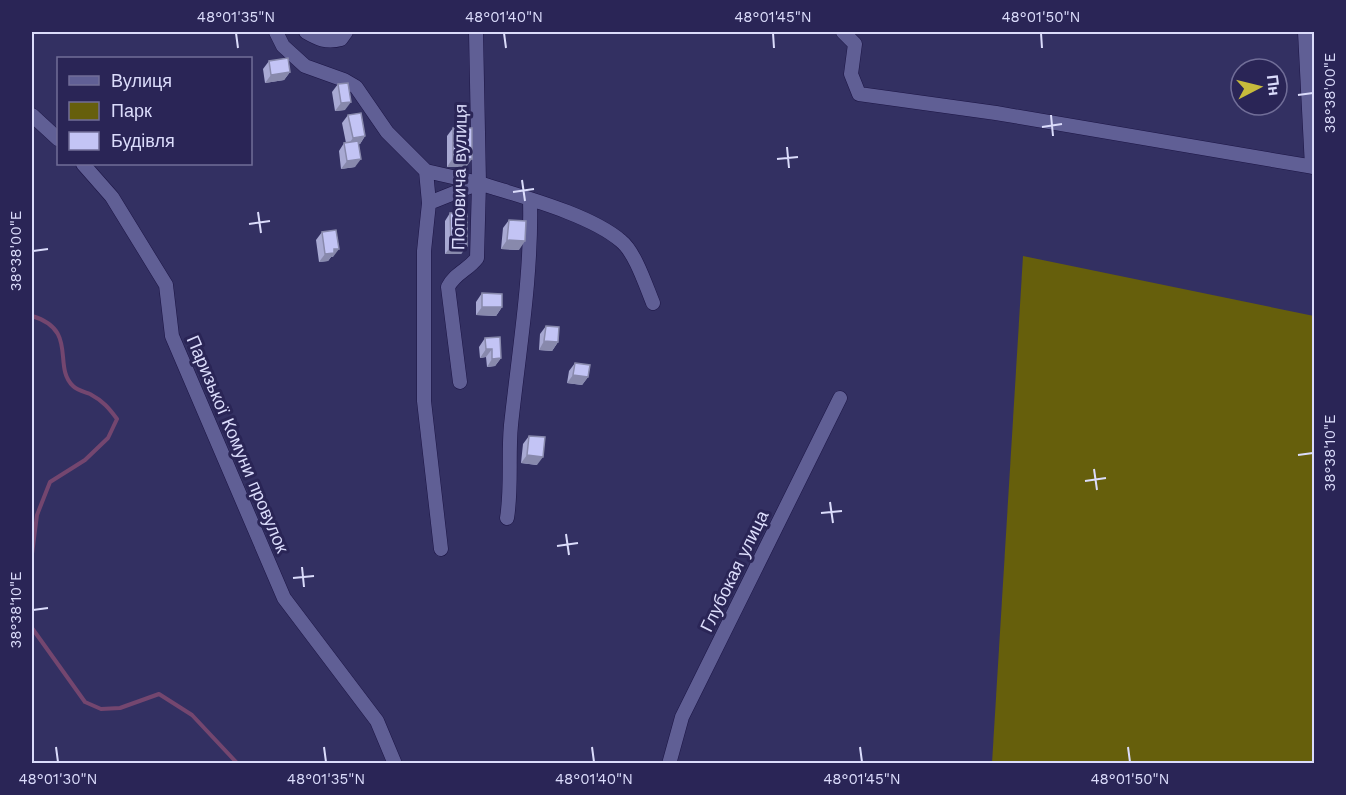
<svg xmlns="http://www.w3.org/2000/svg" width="1346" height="795" font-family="'Work Sans',sans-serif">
	<rect width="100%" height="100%" fill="#333062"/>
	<path fill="#665f0c" d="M 1023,256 L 1314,316 L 1314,763 L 992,763 Z"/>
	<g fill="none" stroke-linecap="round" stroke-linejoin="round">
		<path stroke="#74466f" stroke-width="4" d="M 32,316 C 79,330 52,366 73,386 C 77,390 85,392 90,394 C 103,401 109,408 117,419 L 108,438 L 85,460 L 50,482 L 37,515 L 32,554
			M 32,628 L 85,702 L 101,709 L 120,708 L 159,694 L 192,715 L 238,764"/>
		<g stroke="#1c1545" stroke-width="15">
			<path id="minor" d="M 276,32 L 283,46 L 305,66 L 344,80 L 356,87 L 387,132 L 426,171 L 479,183 L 429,203
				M 306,32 C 318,39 327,43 341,39 L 346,32
				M 843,32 L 855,44 L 851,74 L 859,94 L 996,113 L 1314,167
				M 1305,32 L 1312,167
				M 32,115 L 58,139
				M 83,164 L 112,197 L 166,285 L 172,336 L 284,598 L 377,721 L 395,764
				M 426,171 L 429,203 L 424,251 L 424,401 L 441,549
				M 479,183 C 519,196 590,214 621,241 C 635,252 646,286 653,303
				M 460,382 L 448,287 C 455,273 468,270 477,258 L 479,183 L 476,32
				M 507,518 C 512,487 508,456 511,425 C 519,350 532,275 530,200
				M 669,764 L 682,717 L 840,398"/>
		</g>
		<use href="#minor" stroke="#605f95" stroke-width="14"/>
	</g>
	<path fill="#a8a9d3" d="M 269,61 L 290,72 L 284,80 L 265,83 L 263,69 Z
		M 338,84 L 345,110 L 335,111 L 332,92 Z
		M 348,115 L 365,136 L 360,144 L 358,144 L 355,167 L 341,169 L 339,151 L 344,143 L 346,143 L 342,123 Z
		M 453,128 L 466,167 L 447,167 L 447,136 Z
		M 450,213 L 467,246 L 461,254 L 445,254 L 445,221 Z
		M 509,220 L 519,250 L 501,249 L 503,228 Z
		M 322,232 L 333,257 L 331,257 L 328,261 L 319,262 L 316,240 Z
		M 482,293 L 502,307 L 496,316 L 476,315 L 476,302 Z
		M 546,326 L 558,342 L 552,351 L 539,350 L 540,334 Z
		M 485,338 L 501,358 L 495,366 L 487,367 L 486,357 L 480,358 L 479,347 Z
		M 575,363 L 588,377 L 582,385 L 567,383 L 569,371 Z
		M 529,436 L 537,465 L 521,463 L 523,444 Z"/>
	<path fill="#8889ac" d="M 290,72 L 284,80 L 265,83 L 271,75 Z
		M 351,102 L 345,110 L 335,111 L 341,103 Z
		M 365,136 L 360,144 L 347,146 L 353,138 Z
		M 453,158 L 472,159 L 466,167 L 447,167 Z
		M 361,159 L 355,167 L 341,169 L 347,161 Z
		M 507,240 L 525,241 L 519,250 L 501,249 Z
		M 451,246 L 467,246 L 461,254 L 445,254 Z
		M 334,249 L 339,249 L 333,257 L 331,257 L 328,261 L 319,262 L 325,254 Z
		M 482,307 L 502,307 L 496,316 L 476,315 Z
		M 544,341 L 558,342 L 552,351 L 539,350 Z
		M 486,349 L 492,349 L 486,357 L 480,358 Z
		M 501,358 L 495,366 L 487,367 L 492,359 Z
		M 573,375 L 588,377 L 582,385 L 567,383 Z
		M 527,455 L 543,457 L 537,465 L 521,463 Z"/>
	<path fill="#c3c4f5" stroke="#8889ac" stroke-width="1.5" d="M 288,58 L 290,72 L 271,75 L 269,61 Z
		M 348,83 L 351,102 L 341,103 L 338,84 Z
		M 361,113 L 365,136 L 353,138 L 348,115 Z
		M 453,128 L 472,128 L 472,159 L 453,158 Z
		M 358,141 L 361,159 L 347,161 L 344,143 Z
		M 450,213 L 467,213 L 467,246 L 451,246 Z
		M 509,220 L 526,221 L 525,241 L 507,240 Z
		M 336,230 L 339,249 L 334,249 L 334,253 L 325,254 L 322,232 Z
		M 482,293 L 502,294 L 502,307 L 482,307 Z
		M 546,326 L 559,327 L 558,342 L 544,341 Z
		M 500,337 L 501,358 L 492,359 L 492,349 L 486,349 L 485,338 Z
		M 575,363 L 590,365 L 588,377 L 573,375 Z
		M 529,436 L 545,437 L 543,457 L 527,455 Z"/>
	<path fill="none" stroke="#dbdcfb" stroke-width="2" d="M 236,33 L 238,48M 504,33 L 506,48M 773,33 L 774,48M 1041,33 L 1042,48M 1298,95 L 1313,93M 1051,115 L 1053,136M 1042,127 L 1062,124M 787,147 L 789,168M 777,159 L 798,157M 522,180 L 525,201M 513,192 L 534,189M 258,212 L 261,233M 249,224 L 270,221M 33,251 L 48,249M 1298,455 L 1313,453M 1094,469 L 1097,490M 1085,481 L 1106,478M 830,502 L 833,523M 821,513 L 842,511M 566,534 L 569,555M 557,546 L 578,543M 302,567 L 304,587M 293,578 L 314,576M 33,610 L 48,608M 56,747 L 58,762M 324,747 L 326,762M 592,747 L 594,762M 860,747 L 862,762M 1128,747 L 1130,762"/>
	<g text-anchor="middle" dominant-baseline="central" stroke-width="6" stroke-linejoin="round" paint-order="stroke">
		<g font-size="18" fill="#dbdcfb" stroke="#2a2556">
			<text transform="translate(459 177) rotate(-89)">Поповича вулиця</text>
			<text transform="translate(238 444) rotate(67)">Паризької Комуни провулок</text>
			<text transform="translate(734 571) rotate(-64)">Глубокая улица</text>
		</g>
	</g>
	<rect width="1346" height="795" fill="none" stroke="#2a2556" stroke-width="66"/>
	<rect x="57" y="57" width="195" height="108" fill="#2a2556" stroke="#716e98" stroke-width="1.5"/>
	<rect x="69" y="76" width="30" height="9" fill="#605f95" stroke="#716e98" stroke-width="1.5"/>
	<text x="111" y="87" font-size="18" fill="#dbdcfb">Вулиця</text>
	<rect x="69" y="102" width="30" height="18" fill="#665f0c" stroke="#716e98" stroke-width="1.5"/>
	<text x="111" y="117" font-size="18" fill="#dbdcfb">Парк</text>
	<rect x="69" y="132" width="30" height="18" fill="#c3c4f5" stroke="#716e98" stroke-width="1.5"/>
	<text x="111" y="147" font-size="18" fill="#dbdcfb">Будівля</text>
	<g transform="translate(1259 87) rotate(83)"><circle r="28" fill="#2a2556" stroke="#716e98" stroke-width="1.5"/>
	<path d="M0-4.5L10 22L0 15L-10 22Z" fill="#c7bb3c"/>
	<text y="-9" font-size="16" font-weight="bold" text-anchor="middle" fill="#dbdcfb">Пн</text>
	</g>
	<rect x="33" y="33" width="1280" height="729" fill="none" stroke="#dbdcfb" stroke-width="2"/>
	<g font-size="15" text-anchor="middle" fill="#dbdcfb">
		<text x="236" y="22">48°01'35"N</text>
		<text x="504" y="22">48°01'40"N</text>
		<text x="773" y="22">48°01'45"N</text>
		<text x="1041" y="22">48°01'50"N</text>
		<text transform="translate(1330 93) rotate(-90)" y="5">38°38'00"E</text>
		<text transform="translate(16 251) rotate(-90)" y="5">38°38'00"E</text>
		<text transform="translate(1330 453) rotate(-90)" y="5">38°38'10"E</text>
		<text transform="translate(16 610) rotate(-90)" y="5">38°38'10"E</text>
		<text x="58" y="784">48°01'30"N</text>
		<text x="326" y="784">48°01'35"N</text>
		<text x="594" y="784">48°01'40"N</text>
		<text x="862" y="784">48°01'45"N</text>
		<text x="1130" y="784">48°01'50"N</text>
	</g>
</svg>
